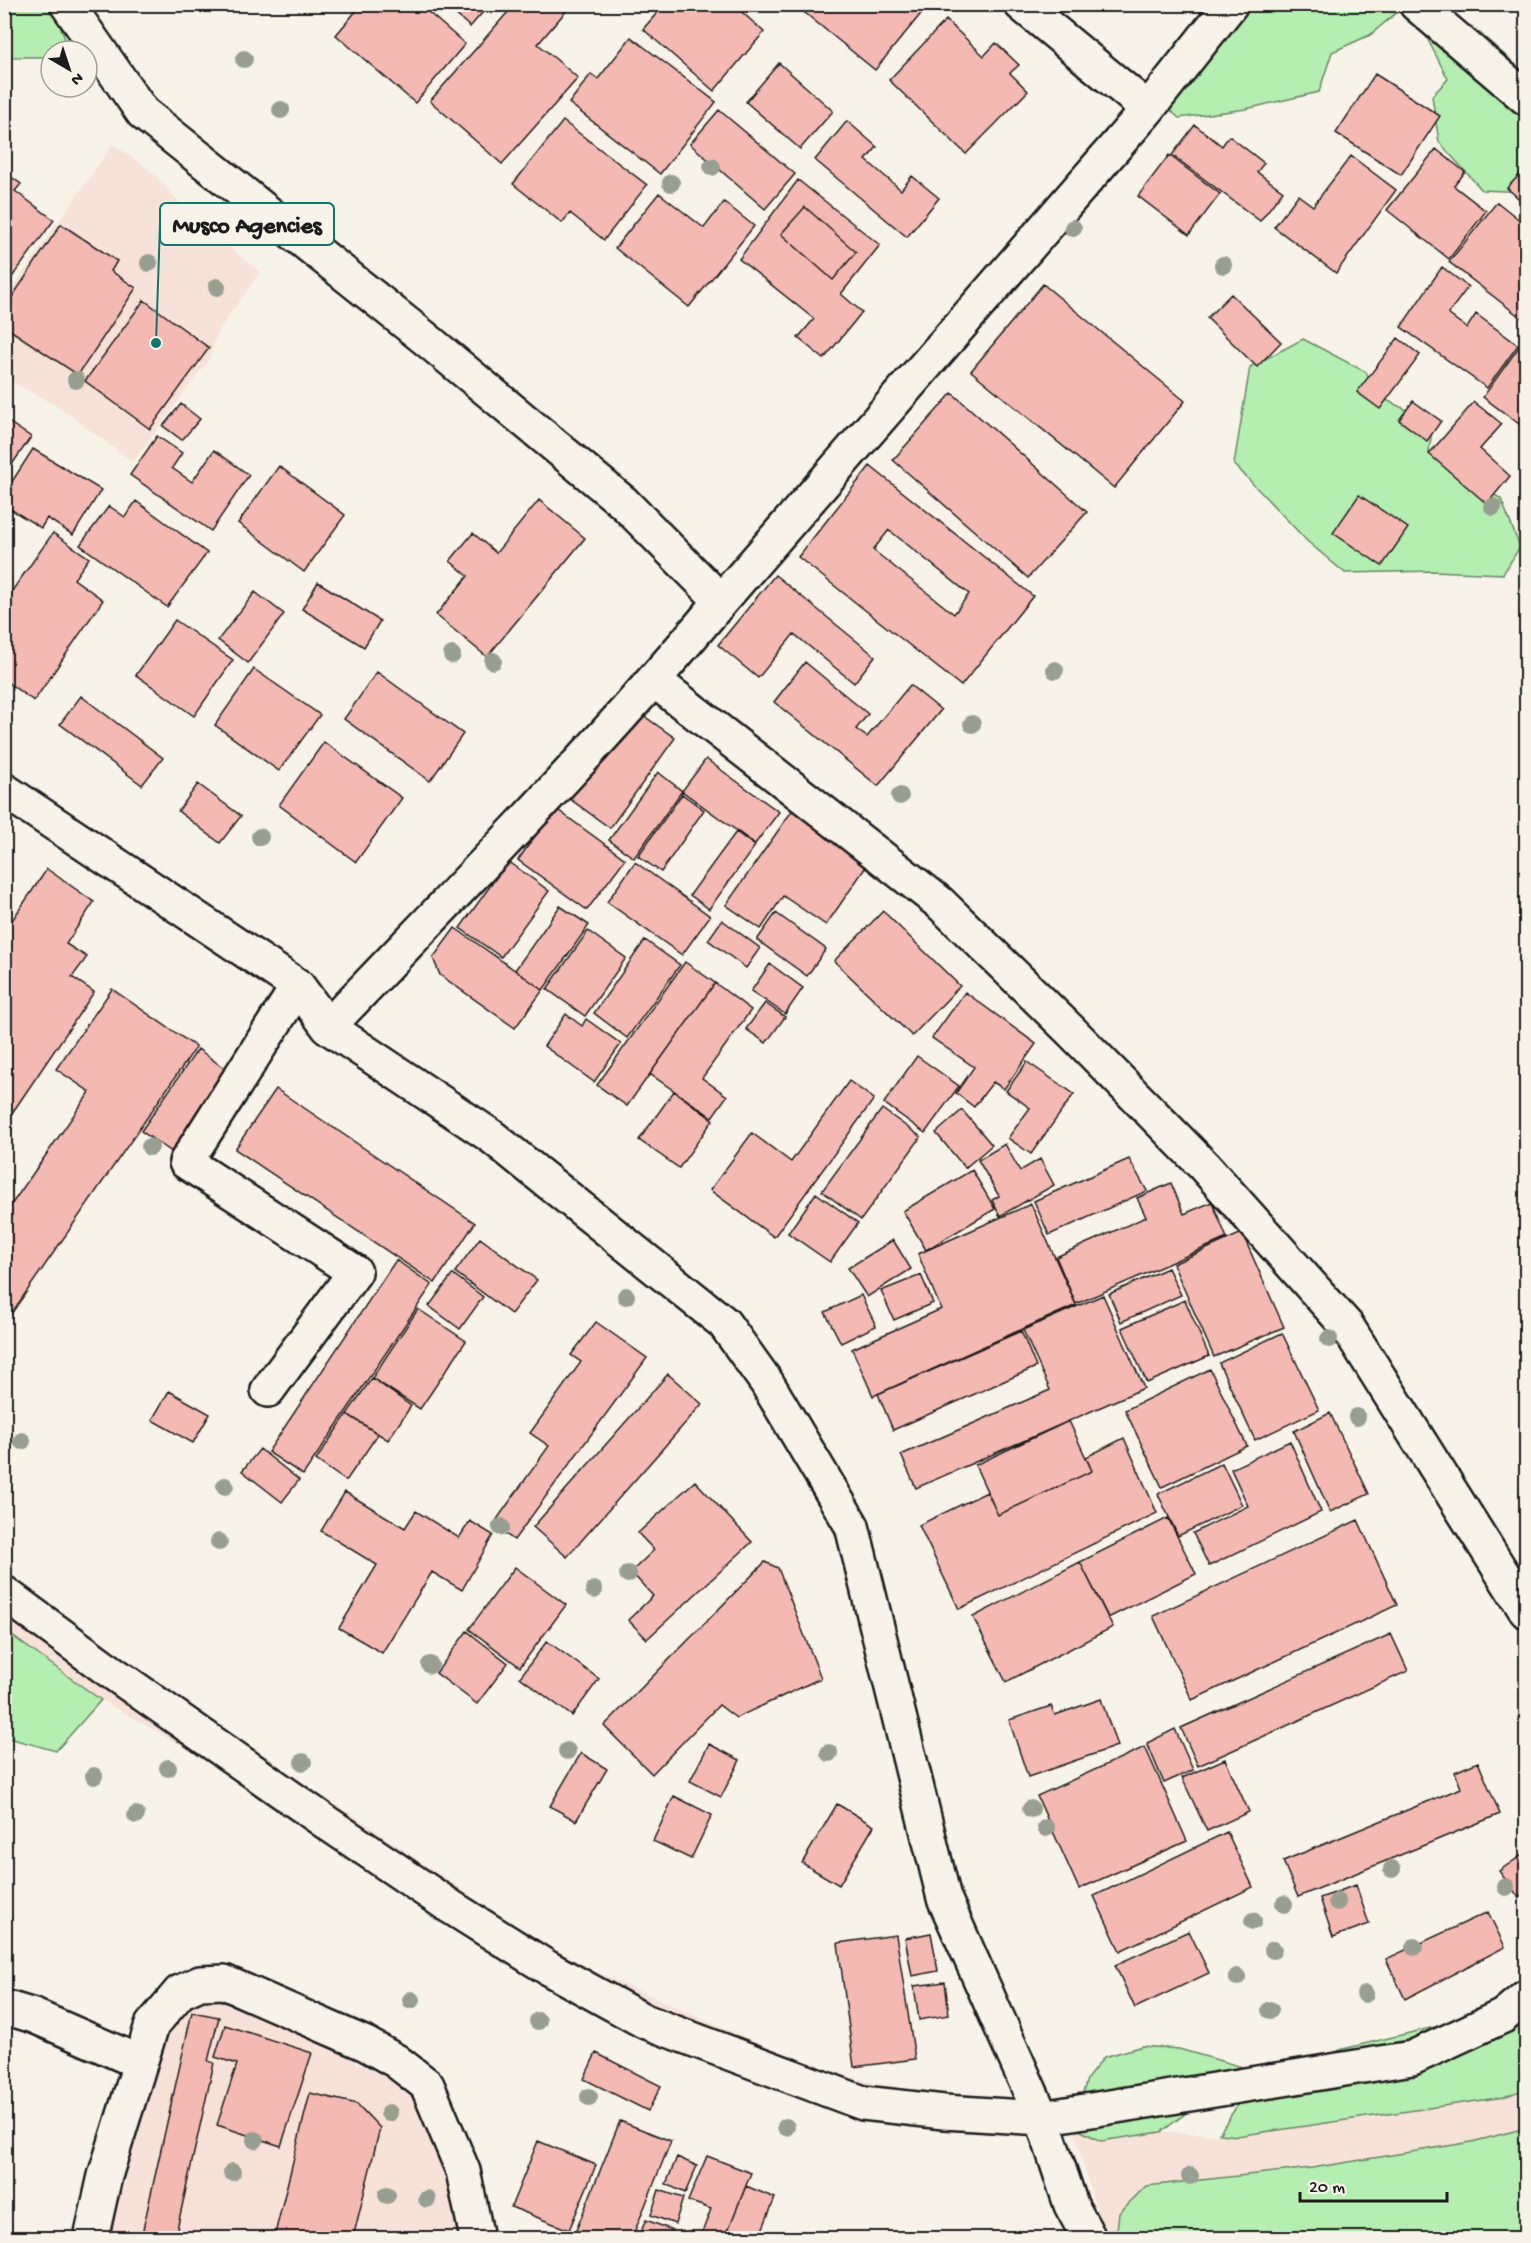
<svg xmlns="http://www.w3.org/2000/svg" width="1531" height="2243" font-family="'Gochi Hand',sans-serif">
	<rect width="100%" height="100%" fill="#f7f3e8"/>
	<filter id="ink" filterUnits="userSpaceOnUse"><feTurbulence type="fractalNoise" baseFrequency=".0167" numOctaves="2"/><feDisplacementMap in="SourceGraphic" scale="12" xChannelSelector="R" yChannelSelector="G"/><feConvolveMatrix kernelMatrix="1 2 1 2 8 2 1 2 1" color-interpolation-filters="sRGB"/></filter>
	<g filter="url(#ink)">
		<path fill="#f6e2d8" d="M 113,144 L 150,170 L 196,221 L 260,272 L 218,331 L 208,361 L 133,462 L 57,406 L 5,378 L 5,299 Z
			M 5,1588 L 196,1723 L 359,1819 L 516,1927 L 596,1972 L 802,2062 L 880,2085 L 969,2097 L 976,2126 L 724,2050 L 101,1700 L 5,1630 Z
			M 205,1980 L 408,2090 L 430,2120 L 452,2175 L 464,2238 L 103,2238 L 156,2008 Z
			M 1526,2089 L 1526,2128 L 1472,2142 L 1312,2168 L 1146,2186 L 1119,2213 L 1116,2238 L 1104,2238 L 1073,2127 L 1101,2141 L 1161,2132 L 1237,2136 L 1504,2097 Z"/>
		<path fill="#b5eeb1" stroke="#688566" stroke-width="1.5" d="M 1397,4 L 1402,8 L 1370,35 L 1332,52 L 1319,92 L 1246,109 L 1179,118 L 1153,95 L 1176,44 L 1233,5 Z
			M 5,5 L 52,5 L 69,49 L 51,51 L 51,57 L 5,57 Z
			M 1480,33 L 1526,74 L 1526,192 L 1482,190 L 1439,142 L 1432,96 L 1448,79 L 1427,38 Z
			M 1303,339 L 1366,372 L 1378,396 L 1433,423 L 1429,452 L 1501,499 L 1520,547 L 1503,574 L 1433,571 L 1345,573 L 1307,541 L 1234,464 L 1250,367 Z
			M 4,1630 L 101,1700 L 56,1751 L 5,1737 Z
			M 1526,2005 L 1526,2089 L 1504,2097 L 1237,2136 L 1219,2134 L 1250,2085 L 1343,2049 Z
			M 1143,2046 L 1179,2049 L 1246,2068 L 1161,2132 L 1101,2141 L 1073,2127 L 1087,2079 L 1104,2057 Z
			M 1526,2128 L 1526,2238 L 1116,2238 L 1119,2213 L 1146,2186 L 1312,2168 L 1472,2142 Z"/>
		<path fill="#f5b9b4" stroke="#1c1c1c" stroke-width="1.5" fill-rule="evenodd" d="M 362,4 L 419,4 L 465,44 L 415,103 L 336,35 Z
			M 444,4 L 490,4 L 470,27 Z
			M 515,4 L 572,4 L 538,44 L 578,78 L 502,164 L 430,101 Z
			M 665,4 L 733,4 L 764,32 L 714,91 L 643,29 Z
			M 794,4 L 918,4 L 924,10 L 875,70 Z
			M 946,20 L 984,56 L 996,43 L 1019,65 L 1010,73 L 1028,91 L 966,154 L 889,80 Z
			M 631,37 L 716,102 L 660,174 L 569,103 L 591,74 L 598,79 Z
			M 779,63 L 833,111 L 800,149 L 746,102 Z
			M 1375,74 L 1440,116 L 1401,175 L 1336,133 Z
			M 719,110 L 795,174 L 765,209 L 690,144 Z
			M 563,121 L 647,185 L 604,240 L 570,213 L 562,223 L 513,184 Z
			M 847,121 L 877,147 L 866,160 L 901,190 L 912,176 L 939,198 L 907,237 L 815,160 Z
			M 1195,125 L 1222,146 L 1229,136 L 1264,163 L 1257,172 L 1283,191 L 1260,221 L 1172,155 Z
			M 1436,149 L 1465,172 L 1454,186 L 1486,211 L 1449,259 L 1387,210 Z
			M 1169,155 L 1220,194 L 1189,235 L 1138,196 Z
			M 1351,156 L 1396,190 L 1336,273 L 1274,227 L 1298,195 L 1313,206 Z
			M 1526,168 L 1526,205 L 1507,188 Z
			M 4,172 L 21,184 L 15,191 L 54,220 L 10,280 L 4,275 Z
			M 798,180 L 880,245 L 841,294 L 862,312 L 824,359 L 798,338 L 814,319 L 739,259 ZM 805,207 L 856,252 L 833,280 L 781,234 Z
			M 659,193 L 704,228 L 724,202 L 754,226 L 689,307 L 615,248 Z
			M 1497,202 L 1526,225 L 1526,317 L 1524,320 L 1449,262 Z
			M 805,207 L 856,252 L 833,280 L 781,234 Z
			M 61,224 L 117,261 L 111,271 L 136,288 L 78,375 L 4,326 L 4,309 Z
			M 1442,267 L 1468,287 L 1448,314 L 1467,328 L 1476,314 L 1518,345 L 1487,388 L 1401,327 Z
			M 1043,284 L 1185,401 L 1114,488 L 971,371 Z
			M 1231,294 L 1281,342 L 1257,367 L 1207,318 Z
			M 144,300 L 209,348 L 150,429 L 85,381 Z
			M 1526,337 L 1526,429 L 1483,397 Z
			M 1398,338 L 1420,355 L 1380,409 L 1357,392 Z
			M 952,393 L 1087,512 L 1028,578 L 893,460 Z
			M 1413,401 L 1441,421 L 1427,441 L 1399,420 Z
			M 1474,402 L 1502,424 L 1480,449 L 1510,476 L 1487,504 L 1429,454 Z
			M 181,404 L 200,419 L 182,440 L 163,426 Z
			M 4,419 L 31,437 L 4,476 Z
			M 157,436 L 182,453 L 172,468 L 192,482 L 214,450 L 249,475 L 211,531 L 130,475 Z
			M 33,449 L 101,490 L 73,535 L 47,518 L 41,528 L 4,505 L 4,494 Z
			M 279,466 L 345,515 L 304,572 L 238,523 Z
			M 870,466 L 1033,596 L 961,686 L 798,557 ZM 889,530 L 969,594 L 954,614 L 873,550 Z
			M 1359,495 L 1408,528 L 1382,566 L 1333,533 Z
			M 539,500 L 585,538 L 487,657 L 436,615 L 468,576 L 450,561 L 473,533 L 496,553 Z
			M 136,501 L 207,553 L 167,607 L 80,545 L 109,506 L 125,517 Z
			M 53,533 L 89,558 L 74,579 L 103,600 L 34,701 L 4,680 L 4,602 Z
			M 775,575 L 875,656 L 854,683 L 794,634 L 758,678 L 718,645 Z
			M 318,582 L 380,621 L 364,647 L 302,609 Z
			M 255,592 L 284,614 L 248,663 L 218,640 Z
			M 175,620 L 233,660 L 194,716 L 136,675 Z
			M 805,662 L 868,714 L 856,729 L 867,737 L 910,685 L 941,710 L 878,786 L 774,702 Z
			M 254,669 L 320,715 L 279,771 L 215,725 Z
			M 377,672 L 463,734 L 430,781 L 344,719 Z
			M 81,696 L 163,758 L 142,785 L 60,724 Z
			M 634,709 L 675,738 L 610,828 L 570,799 Z
			M 324,742 L 402,798 L 356,862 L 279,805 Z
			M 706,759 L 779,812 L 755,844 L 682,791 Z
			M 658,772 L 682,791 L 634,858 L 609,840 Z
			M 198,784 L 241,816 L 220,843 L 178,811 Z
			M 682,794 L 704,810 L 661,872 L 638,856 Z
			M 555,808 L 625,859 L 587,910 L 518,860 Z
			M 794,808 L 870,861 L 826,925 L 783,896 L 761,929 L 726,905 Z
			M 736,832 L 755,846 L 709,909 L 690,895 Z
			M 508,861 L 549,891 L 501,957 L 460,928 Z
			M 635,862 L 710,916 L 682,955 L 607,902 Z
			M 47,869 L 94,902 L 66,944 L 87,957 L 72,977 L 94,992 L 4,1125 L 4,932 Z
			M 560,906 L 589,925 L 543,990 L 515,970 Z
			M 883,911 L 960,986 L 912,1036 L 834,961 Z
			M 776,913 L 826,949 L 807,976 L 757,940 Z
			M 722,920 L 760,948 L 746,968 L 708,940 Z
			M 455,928 L 543,990 L 515,1028 L 440,975 L 433,958 Z
			M 588,931 L 626,958 L 585,1016 L 547,989 Z
			M 645,940 L 680,965 L 627,1038 L 594,1013 Z
			M 685,962 L 715,983 L 627,1106 L 597,1085 Z
			M 770,964 L 803,988 L 785,1014 L 751,991 Z
			M 715,983 L 751,1010 L 702,1078 L 727,1096 L 712,1117 L 650,1074 Z
			M 112,989 L 196,1047 L 9,1317 L 4,1314 L 4,1215 L 90,1092 L 56,1069 Z
			M 965,992 L 1036,1044 L 1004,1089 L 993,1082 L 974,1107 L 956,1093 L 974,1067 L 932,1038 Z
			M 765,1003 L 785,1017 L 766,1043 L 746,1029 Z
			M 566,1014 L 582,1026 L 586,1019 L 621,1044 L 594,1082 L 544,1046 Z
			M 198,1049 L 228,1071 L 172,1152 L 141,1131 Z
			M 917,1056 L 959,1086 L 925,1133 L 884,1103 Z
			M 1027,1062 L 1074,1094 L 1031,1154 L 1008,1138 L 1030,1108 L 1006,1091 Z
			M 849,1081 L 874,1099 L 774,1237 L 710,1190 L 752,1133 L 791,1162 Z
			M 276,1089 L 475,1223 L 435,1283 L 235,1149 Z
			M 674,1091 L 713,1120 L 679,1168 L 639,1140 Z
			M 882,1109 L 921,1137 L 861,1220 L 822,1191 Z
			M 962,1110 L 992,1145 L 965,1168 L 936,1133 Z
			M 1005,1144 L 1020,1171 L 1040,1159 L 1054,1185 L 1000,1216 L 992,1200 L 999,1196 L 978,1160 Z
			M 1129,1159 L 1147,1191 L 1049,1235 L 1034,1201 Z
			M 972,1170 L 995,1209 L 926,1250 L 903,1211 Z
			M 1171,1183 L 1184,1214 L 1212,1202 L 1227,1238 L 1076,1304 L 1056,1257 L 1146,1217 L 1137,1198 Z
			M 816,1193 L 858,1223 L 830,1262 L 788,1233 Z
			M 1031,1204 L 1076,1305 L 873,1396 L 852,1349 L 941,1309 L 918,1254 Z
			M 1242,1233 L 1284,1327 L 1214,1357 L 1173,1264 Z
			M 480,1238 L 537,1280 L 511,1314 L 455,1272 Z
			M 893,1240 L 911,1269 L 867,1297 L 848,1268 Z
			M 396,1260 L 432,1285 L 303,1475 L 268,1452 Z
			M 1168,1268 L 1181,1295 L 1121,1322 L 1109,1294 Z
			M 453,1274 L 483,1297 L 460,1329 L 429,1306 Z
			M 921,1275 L 933,1303 L 894,1320 L 881,1291 Z
			M 861,1295 L 876,1326 L 841,1343 L 825,1312 Z
			M 1103,1295 L 1144,1388 L 916,1488 L 901,1455 L 1050,1390 L 1023,1330 Z
			M 1185,1300 L 1209,1356 L 1147,1383 L 1122,1328 Z
			M 418,1309 L 466,1341 L 420,1409 L 372,1378 Z
			M 596,1322 L 647,1358 L 514,1540 L 493,1525 L 549,1446 L 530,1433 L 581,1362 L 571,1355 Z
			M 1021,1331 L 1036,1367 L 893,1430 L 878,1394 Z
			M 1282,1333 L 1319,1410 L 1255,1440 L 1219,1363 Z
			M 1210,1369 L 1247,1446 L 1162,1487 L 1125,1410 Z
			M 668,1374 L 702,1404 L 567,1557 L 533,1527 Z
			M 372,1378 L 411,1406 L 388,1440 L 347,1414 Z
			M 169,1391 L 210,1414 L 193,1443 L 152,1420 Z
			M 1330,1413 L 1369,1494 L 1330,1512 L 1294,1431 Z
			M 347,1414 L 378,1434 L 346,1481 L 316,1460 Z
			M 1069,1421 L 1092,1471 L 998,1515 L 975,1465 Z
			M 1124,1438 L 1157,1513 L 959,1609 L 919,1525 L 987,1492 L 998,1515 L 1092,1471 L 1086,1457 Z
			M 1290,1441 L 1321,1512 L 1209,1566 L 1193,1533 L 1248,1506 L 1231,1469 Z
			M 260,1449 L 299,1480 L 282,1502 L 242,1471 Z
			M 1222,1463 L 1242,1505 L 1178,1536 L 1158,1494 Z
			M 695,1481 L 752,1542 L 647,1639 L 628,1620 L 653,1596 L 631,1572 L 654,1550 L 638,1533 Z
			M 345,1492 L 405,1528 L 416,1511 L 459,1538 L 470,1521 L 493,1535 L 462,1590 L 432,1572 L 382,1653 L 339,1628 L 377,1565 L 321,1531 Z
			M 1168,1518 L 1196,1574 L 1108,1618 L 1080,1562 Z
			M 1358,1520 L 1397,1605 L 1192,1700 L 1153,1616 Z
			M 765,1562 L 778,1568 L 821,1678 L 736,1718 L 719,1705 L 652,1774 L 604,1726 Z
			M 1080,1562 L 1113,1627 L 1006,1682 L 973,1617 Z
			M 515,1567 L 566,1605 L 520,1667 L 469,1629 Z
			M 467,1631 L 508,1663 L 477,1704 L 436,1673 Z
			M 1391,1634 L 1408,1671 L 1198,1766 L 1181,1728 Z
			M 547,1641 L 599,1679 L 572,1716 L 520,1677 Z
			M 1101,1699 L 1117,1746 L 1028,1777 L 1009,1720 L 1051,1706 L 1055,1715 Z
			M 1175,1729 L 1193,1770 L 1164,1783 L 1147,1743 Z
			M 709,1744 L 740,1760 L 721,1797 L 690,1781 Z
			M 1145,1747 L 1187,1841 L 1079,1889 L 1037,1796 Z
			M 581,1753 L 607,1769 L 576,1821 L 550,1806 Z
			M 1225,1759 L 1249,1812 L 1207,1831 L 1182,1778 Z
			M 1478,1762 L 1500,1814 L 1298,1897 L 1283,1861 L 1461,1788 L 1455,1772 Z
			M 674,1796 L 712,1815 L 691,1859 L 653,1841 Z
			M 837,1804 L 874,1826 L 839,1885 L 802,1863 Z
			M 1227,1832 L 1253,1887 L 1120,1951 L 1094,1896 Z
			M 1522,1855 L 1526,1861 L 1526,1892 L 1519,1898 L 1499,1871 Z
			M 1356,1885 L 1369,1924 L 1333,1937 L 1320,1898 Z
			M 1488,1912 L 1505,1947 L 1405,1999 L 1386,1959 Z
			M 1189,1931 L 1209,1973 L 1135,2008 L 1115,1965 Z
			M 931,1933 L 938,1971 L 912,1976 L 905,1938 Z
			M 896,1935 L 915,2059 L 854,2067 L 838,1943 Z
			M 945,1982 L 949,2015 L 919,2020 L 914,1986 Z
			M 192,2012 L 219,2017 L 208,2061 L 214,2063 L 175,2238 L 141,2238 Z
			M 225,2025 L 312,2053 L 281,2146 L 217,2125 L 237,2064 L 215,2057 Z
			M 596,2053 L 661,2086 L 648,2111 L 584,2079 Z
			M 310,2093 L 357,2104 L 380,2128 L 353,2238 L 274,2238 Z
			M 620,2121 L 671,2141 L 632,2238 L 590,2238 L 575,2233 Z
			M 538,2141 L 596,2165 L 569,2230 L 511,2207 Z
			M 707,2156 L 751,2173 L 725,2238 L 700,2238 L 711,2209 L 688,2201 Z
			M 677,2157 L 697,2166 L 685,2193 L 666,2184 Z
			M 746,2186 L 775,2198 L 759,2238 L 725,2238 Z
			M 659,2190 L 683,2198 L 675,2224 L 651,2215 Z
			M 646,2220 L 672,2230 L 668,2238 L 638,2238 Z"/>
		<g fill="none" stroke-linecap="round" stroke-linejoin="round">
			<g stroke="#1c1c1c" stroke-width="38">
				<path id="minor" d="M 67,4 L 143,113 L 426,339 L 624,503 L 721,601
					M 1021,4 L 1148,109
					M 1416,4 L 1526,98
					M 655,681 L 940,903 L 1071,1031 L 1204,1166 L 1347,1326 L 1526,1611
					M 4,790 L 298,986 L 328,1027 L 491,1136 L 724,1323 L 767,1383 L 852,1526 L 944,1898 L 1042,2118 L 1071,2205 L 1089,2238
					M 328,1027 C 461,887 597,750 721,601 L 1148,109 L 1231,4
					M 268,1390 L 355,1272 L 186,1162 L 298,986
					M 4,1593 L 103,1666 L 327,1823 L 451,1907 L 548,1968 L 644,2021 L 863,2103 L 944,2112 L 1042,2118 L 1412,2058 L 1503,2016 L 1526,1997
					M 4,2007 L 34,2016 L 139,2062
					M 91,2238 L 105,2176 L 152,2025 L 180,1992 L 200,1983 L 224,1982 L 366,2044 L 396,2061 L 427,2085 L 463,2171 L 477,2238"/>
			</g>
			<use href="#minor" stroke="#f7f3e8" stroke-width="33"/>
		</g>
		<g fill="#989f91">
			<circle cx="244" cy="59" r="9"/>
			<circle cx="281" cy="110" r="9"/>
			<circle cx="712" cy="167" r="9"/>
			<circle cx="671" cy="183" r="9"/>
			<circle cx="1073" cy="228" r="9"/>
			<circle cx="149" cy="263" r="9"/>
			<circle cx="1223" cy="265" r="9"/>
			<circle cx="217" cy="287" r="9"/>
			<circle cx="76" cy="380" r="9"/>
			<circle cx="1493" cy="507" r="9"/>
			<circle cx="452" cy="655" r="9"/>
			<circle cx="493" cy="661" r="9"/>
			<circle cx="1055" cy="670" r="9"/>
			<circle cx="972" cy="724" r="9"/>
			<circle cx="900" cy="796" r="9"/>
			<circle cx="260" cy="837" r="9"/>
			<circle cx="150" cy="1147" r="9"/>
			<circle cx="626" cy="1296" r="9"/>
			<circle cx="1329" cy="1339" r="9"/>
			<circle cx="1357" cy="1417" r="9"/>
			<circle cx="22" cy="1441" r="9"/>
			<circle cx="225" cy="1486" r="9"/>
			<circle cx="501" cy="1527" r="9"/>
			<circle cx="219" cy="1542" r="9"/>
			<circle cx="628" cy="1574" r="9"/>
			<circle cx="594" cy="1590" r="9"/>
			<circle cx="430" cy="1665" r="9"/>
			<circle cx="567" cy="1751" r="9"/>
			<circle cx="829" cy="1753" r="9"/>
			<circle cx="303" cy="1762" r="9"/>
			<circle cx="168" cy="1768" r="9"/>
			<circle cx="94" cy="1776" r="9"/>
			<circle cx="1031" cy="1809" r="9"/>
			<circle cx="136" cy="1815" r="9"/>
			<circle cx="1046" cy="1828" r="9"/>
			<circle cx="1392" cy="1869" r="9"/>
			<circle cx="1506" cy="1887" r="9"/>
			<circle cx="1337" cy="1902" r="9"/>
			<circle cx="1284" cy="1904" r="9"/>
			<circle cx="1253" cy="1921" r="9"/>
			<circle cx="1414" cy="1947" r="9"/>
			<circle cx="1273" cy="1950" r="9"/>
			<circle cx="1237" cy="1977" r="9"/>
			<circle cx="1365" cy="1994" r="9"/>
			<circle cx="411" cy="2000" r="9"/>
			<circle cx="1270" cy="2010" r="9"/>
			<circle cx="538" cy="2021" r="9"/>
			<circle cx="589" cy="2097" r="9"/>
			<circle cx="389" cy="2113" r="9"/>
			<circle cx="786" cy="2127" r="9"/>
			<circle cx="255" cy="2140" r="9"/>
			<circle cx="232" cy="2172" r="9"/>
			<circle cx="1190" cy="2176" r="9"/>
			<circle cx="387" cy="2195" r="9"/>
			<circle cx="427" cy="2199" r="9"/>
		</g>
	</g>
	<path fill="none" stroke="#0f766e" stroke-width="2" d="M156 343L160 224"/>
	<circle fill="#0f766e" stroke="#f7f3e8" stroke-width="2" cx="156" cy="343" r="6"/>
	<rect fill="#f7f3e8" stroke="#0f766e" stroke-width="2" x="160" y="203" width="174" height="42" rx="6"/>
	<g font-size="24" text-anchor="middle" font-weight="bold" fill="#1c1c1c">
		<text x="247" y="232">Musco Agencies</text>
	</g>
	<rect width="1531" height="2243" fill="none" stroke="#f7f3e8" stroke-width="24"/>
	<rect x="12" y="12" width="1507" height="2219" fill="none" stroke="#1c1c1c" stroke-width="2" filter="url(#ink)"/>
	<g transform="translate(69 69) rotate(141)"><circle r="28" fill="#f7f3e8" stroke="#9f9d96" stroke-width="1.5"/>
	<path d="M0-4.5L10 22L0 15L-10 22Z" fill="#1c1c1c"/>
	<text y="-9" font-size="16" font-weight="bold" text-anchor="middle" fill="#1c1c1c">N</text>
	</g>
	<path d="M1300 2192v9h147v-9" fill="none" stroke="#1c1c1c" stroke-width="3"/>
	<text x="1309" y="2192" font-size="18" fill="#1c1c1c" stroke="#f7f3e8" stroke-width="4.5" paint-order="stroke">20 m</text>
</svg>
